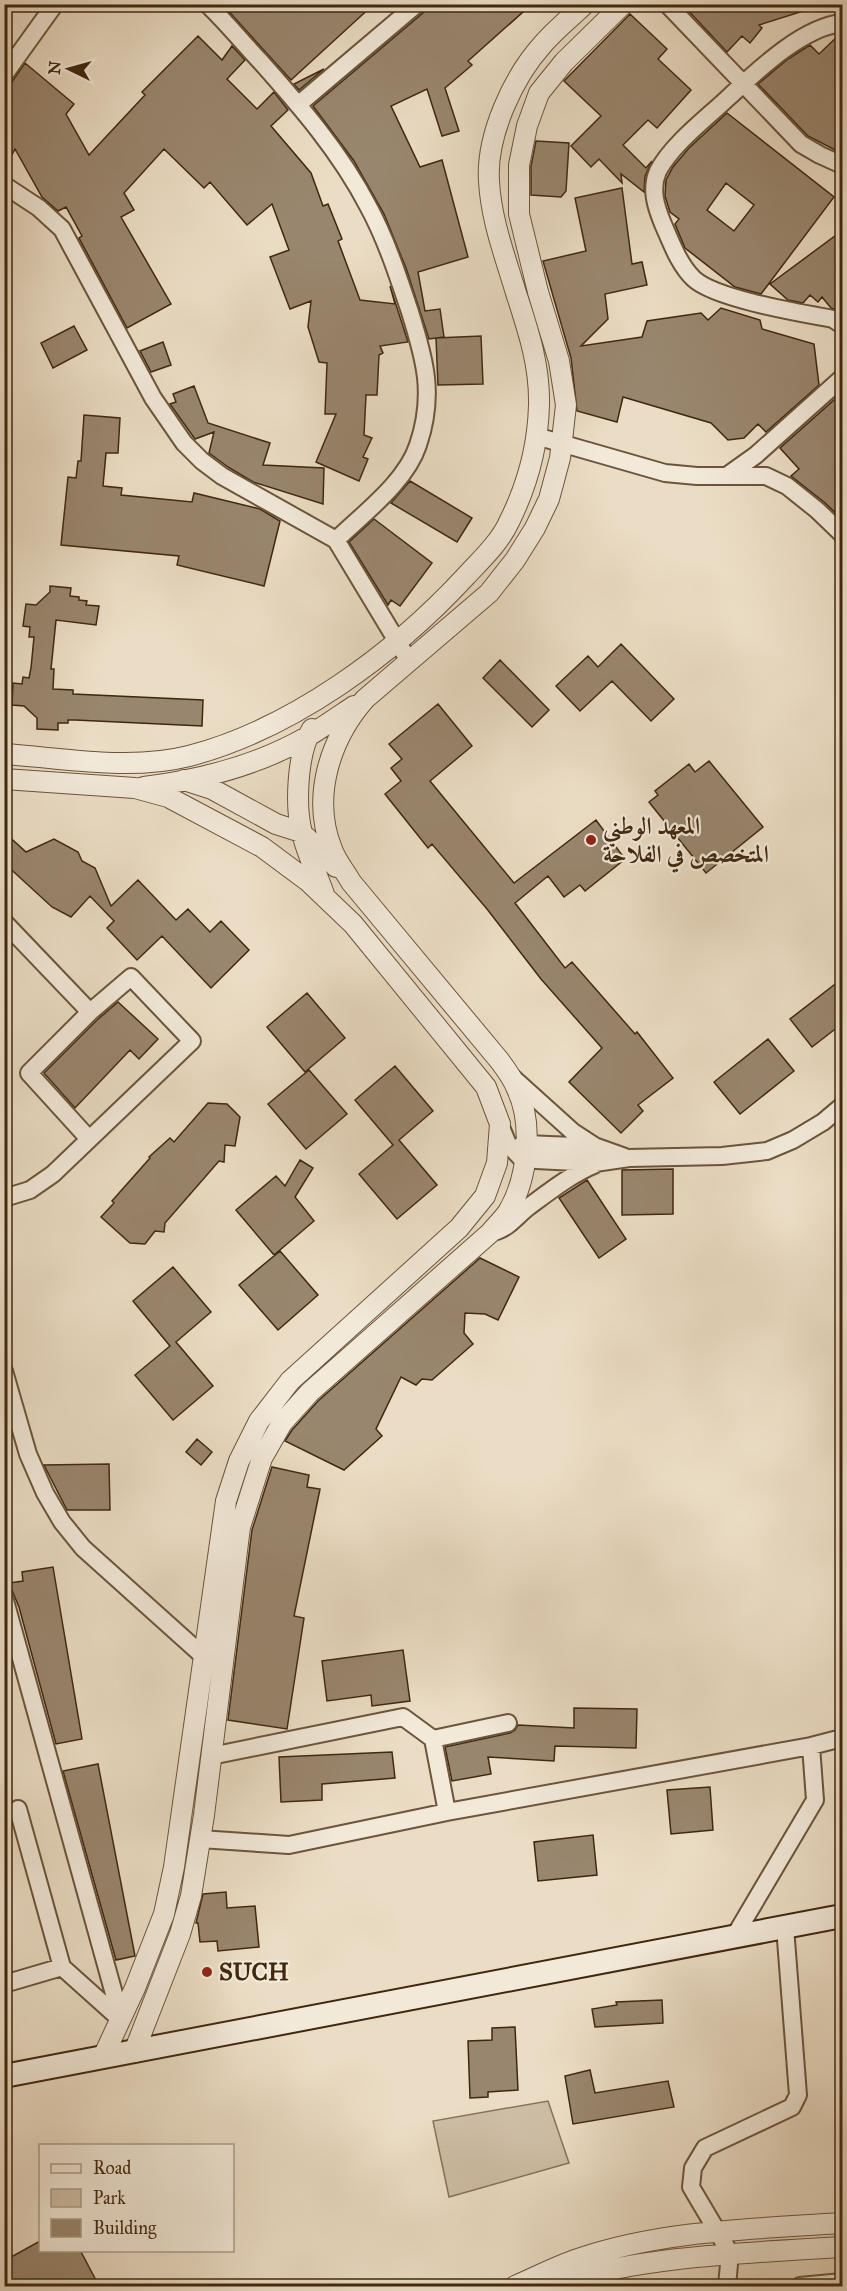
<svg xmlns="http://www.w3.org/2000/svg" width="847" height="2291" font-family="'IM FELL Great Primer',Amiri,serif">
	<rect width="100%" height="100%" fill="#ebddc5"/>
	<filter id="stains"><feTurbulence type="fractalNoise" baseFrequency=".00333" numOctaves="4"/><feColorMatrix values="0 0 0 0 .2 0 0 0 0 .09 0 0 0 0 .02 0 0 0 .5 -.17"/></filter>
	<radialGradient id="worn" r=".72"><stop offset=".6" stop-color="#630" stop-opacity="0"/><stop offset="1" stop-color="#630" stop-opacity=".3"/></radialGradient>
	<path fill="#cebea6" stroke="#87735a" stroke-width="1.5" d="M 548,2101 L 569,2163 L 449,2197 L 433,2121 Z"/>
	<path fill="#99866e" stroke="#40280f" stroke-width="1.5" fill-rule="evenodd" d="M 222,4 L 374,4 L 291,80 Z
		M 427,4 L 532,4 L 468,61 L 472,65 L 445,88 L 459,131 L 442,136 L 427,89 L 391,106 L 420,167 L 442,160 L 468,257 L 418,272 L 425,311 L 440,309 L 444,337 L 429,339 L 406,268 L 384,214 L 354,161 L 313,106 L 424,12 Z
		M 682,4 L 813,4 L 813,8 L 759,25 L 762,28 L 750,43 L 742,36 L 727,52 Z
		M 630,14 L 667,49 L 658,59 L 691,90 L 657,128 L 648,120 L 623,145 L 646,168 L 652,161 L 645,176 L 644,192 L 621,174 L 622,183 L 599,159 L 591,167 L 571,146 L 601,116 L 564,81 Z
		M 840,34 L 843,34 L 843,154 L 808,136 L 758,84 L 788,59 L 810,45 L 819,54 Z
		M 198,36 L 222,60 L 232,46 L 245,60 L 227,79 L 257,109 L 274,92 L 288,110 L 271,126 L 311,173 L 323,206 L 328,204 L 342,239 L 338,241 L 360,300 L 395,304 L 390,286 L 408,342 L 380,346 L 383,353 L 379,355 L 377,395 L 366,395 L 364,435 L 372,438 L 363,457 L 368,459 L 359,481 L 316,462 L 336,414 L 325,414 L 327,363 L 319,362 L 308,327 L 311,301 L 290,309 L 270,257 L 289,250 L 272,204 L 247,225 L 210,182 L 204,188 L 164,149 L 124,193 L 134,210 L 121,217 L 171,304 L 127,328 L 79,238 L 82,236 L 66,207 L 58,211 L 42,197 L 15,149 L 4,170 L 4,85 L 12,82 L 25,63 L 74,104 L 66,114 L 89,155 L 145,95 L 142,92 Z
		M 324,69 L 299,90 L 294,84 Z
		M 727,113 L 834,197 L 761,294 L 735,287 L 685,248 L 675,224 L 679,219 L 670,212 L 665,196 L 666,180 L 673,167 L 689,148 ZM 726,183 L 754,205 L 734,231 L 707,210 Z
		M 536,141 L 569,143 L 566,191 L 561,197 L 531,195 L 531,166 Z
		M 622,188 L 632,264 L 642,262 L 647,285 L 605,294 L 608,319 L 581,346 L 642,337 L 647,321 L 701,313 L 708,320 L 721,308 L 760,320 L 762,329 L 814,344 L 819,385 L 766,432 L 758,424 L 744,438 L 728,440 L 711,423 L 623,397 L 617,422 L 577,411 L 571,358 L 543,261 L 586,251 L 575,198 Z
		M 843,230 L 843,313 L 831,308 L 822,297 L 818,302 L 810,295 L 803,303 L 788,300 L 770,284 Z
		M 74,326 L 87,350 L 53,368 L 41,343 Z
		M 481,336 L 483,384 L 438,385 L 436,338 Z
		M 163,342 L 171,365 L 151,372 L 140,351 Z
		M 194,386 L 208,423 L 270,443 L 263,465 L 324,468 L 323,504 L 253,482 L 228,467 L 209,453 L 214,432 L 195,439 L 170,404 L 176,402 L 173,394 Z
		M 843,392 L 843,520 L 824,502 L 791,476 L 799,469 L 780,448 Z
		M 84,415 L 120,418 L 118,453 L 106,453 L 103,486 L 122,488 L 121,495 L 192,502 L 194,493 L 260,509 L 280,521 L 264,586 L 177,565 L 179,556 L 61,545 L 68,477 L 76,478 L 78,461 L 81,461 Z
		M 410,481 L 472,518 L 457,542 L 391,503 Z
		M 374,519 L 432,563 L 400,606 L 391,600 L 388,605 L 349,542 Z
		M 50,586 L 71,588 L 70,596 L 79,597 L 79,600 L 87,601 L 86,605 L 99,606 L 96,625 L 56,620 L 51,669 L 54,669 L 53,689 L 73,690 L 73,694 L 203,700 L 202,726 L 75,720 L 68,720 L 68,723 L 58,723 L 58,730 L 37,729 L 37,718 L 24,706 L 12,705 L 13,683 L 22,684 L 23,677 L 29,678 L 31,668 L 34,637 L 29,637 L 30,627 L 23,626 L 26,604 L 36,605 L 50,592 Z
		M 621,644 L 674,699 L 651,721 L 612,681 L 580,711 L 556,686 L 588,656 L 598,667 Z
		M 500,660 L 549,710 L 532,727 L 483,678 Z
		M 438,704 L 472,746 L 430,781 L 514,883 L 596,820 L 625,859 L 585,891 L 580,885 L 564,897 L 548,876 L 515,903 L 565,968 L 572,962 L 635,1034 L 637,1032 L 673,1078 L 638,1105 L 643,1111 L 621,1133 L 569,1082 L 602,1048 L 541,979 L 487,909 L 432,844 L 428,848 L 385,794 L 401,781 L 391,768 L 402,759 L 389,744 Z
		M 709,761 L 763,827 L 706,873 L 649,802 L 658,795 L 655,791 L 689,764 L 695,772 Z
		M 4,832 L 26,852 L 54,839 L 78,852 L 82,861 L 95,868 L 111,906 L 138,880 L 176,920 L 188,909 L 210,932 L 221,921 L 249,950 L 211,988 L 162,936 L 137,960 L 107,928 L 114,921 L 90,896 L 71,917 L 52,907 L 4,863 Z
		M 843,978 L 843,1023 L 812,1047 L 790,1019 Z
		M 307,993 L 345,1038 L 305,1072 L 267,1027 Z
		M 118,1002 L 158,1039 L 139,1059 L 130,1050 L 75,1108 L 44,1073 L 97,1020 Z
		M 768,1039 L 794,1071 L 740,1114 L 714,1082 Z
		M 395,1066 L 433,1111 L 399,1140 L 437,1185 L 397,1219 L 359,1174 L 393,1145 L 355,1100 Z
		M 309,1070 L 347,1114 L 306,1149 L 268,1104 Z
		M 208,1103 L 227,1104 L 240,1117 L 235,1146 L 225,1145 L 224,1162 L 219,1161 L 165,1223 L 164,1232 L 155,1231 L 145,1244 L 130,1243 L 101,1217 L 114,1203 L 112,1201 L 150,1158 L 149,1157 L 170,1138 L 174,1142 Z
		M 300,1160 L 313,1168 L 295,1197 L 314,1221 L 274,1255 L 236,1210 L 276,1176 L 285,1186 Z
		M 673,1169 L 673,1214 L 622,1215 L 622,1170 Z
		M 587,1180 L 626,1239 L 599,1258 L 559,1198 Z
		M 280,1251 L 318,1295 L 278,1330 L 239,1285 Z
		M 480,1258 L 519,1277 L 498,1320 L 485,1314 L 465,1313 L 464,1333 L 473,1344 L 432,1380 L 422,1379 L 416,1385 L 401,1377 L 376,1429 L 382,1436 L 344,1470 L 285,1441 L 292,1430 L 318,1401 Z
		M 173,1267 L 211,1312 L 176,1342 L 213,1386 L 173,1420 L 135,1375 L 170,1346 L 133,1301 Z
		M 197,1439 L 212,1452 L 201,1465 L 186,1452 Z
		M 109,1464 L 110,1510 L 67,1510 L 44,1465 Z
		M 272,1467 L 309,1475 L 307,1487 L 320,1489 L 294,1616 L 304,1618 L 287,1729 L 228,1720 L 252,1530 Z
		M 53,1567 L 82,1739 L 56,1744 L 19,1607 L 9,1583 L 23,1581 L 22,1572 Z
		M 403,1650 L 410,1701 L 372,1706 L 371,1695 L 327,1701 L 322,1661 Z
		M 574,1708 L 637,1709 L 636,1748 L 555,1746 L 554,1761 L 488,1757 L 491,1774 L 452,1781 L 445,1747 L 510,1733 L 515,1730 L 518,1725 L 574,1728 Z
		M 392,1752 L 395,1778 L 322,1784 L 322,1800 L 281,1802 L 279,1757 Z
		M 98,1764 L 135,1956 L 116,1960 L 63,1771 Z
		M 710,1787 L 713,1830 L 671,1834 L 667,1790 Z
		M 593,1835 L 597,1875 L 538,1881 L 534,1842 Z
		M 226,1892 L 227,1908 L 255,1906 L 259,1947 L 218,1951 L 217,1941 L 200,1942 L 198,1923 L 196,1923 L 203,1894 Z
		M 662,2000 L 663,2023 L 595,2027 L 592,2009 L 617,2005 L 616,2002 Z
		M 515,2027 L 518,2090 L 488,2092 L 488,2097 L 470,2098 L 468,2041 L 492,2040 L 492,2028 Z
		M 590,2070 L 595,2093 L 668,2081 L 674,2107 L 573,2124 L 565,2076 Z
		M 40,2241 L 40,2250 L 80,2250 L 99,2286 L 4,2286 L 4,2261 Z"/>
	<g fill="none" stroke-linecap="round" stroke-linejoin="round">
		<g stroke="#6b553c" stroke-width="20">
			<path id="minor" d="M 207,4 C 226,22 242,42 260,61 C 300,106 340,152 368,206 C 386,239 398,276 410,312 C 425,360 435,395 418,445 C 406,482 364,513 336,540
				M 667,4 L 801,144 L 820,155 L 842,165
				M 842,23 C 803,27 759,69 730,96 C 707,118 673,143 658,171 C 650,189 656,207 663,224 C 671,242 679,265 694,279 C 716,299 801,313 833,319 L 842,325
				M 4,75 L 55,4
				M 299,104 L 417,4
				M 4,185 L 39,208 L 62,229 L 153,398 L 184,443 L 202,461 L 222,476 L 336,540 L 409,661
				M 536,436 L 665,473 L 697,476 L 766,476 L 787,486 L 817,510 L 842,534
				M 728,475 L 756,455 L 842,378
				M 4,922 L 90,1012 L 131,977 L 192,1041 L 53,1174 L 30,1190 L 4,1198
				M 512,1077 L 573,1132 L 596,1147
				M 500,1125 L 508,1144 L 520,1157 L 536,1160 L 595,1163 L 629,1158 L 722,1156 L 767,1151 L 793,1140 L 823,1122 L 842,1106
				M 89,1139 L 29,1073 L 90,1012
				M 516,1148 L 526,1144 L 597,1147 L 625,1157
				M 497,1231 C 510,1226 516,1217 527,1208 C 550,1191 570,1175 596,1164
				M 4,1371 L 28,1454 L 45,1493 L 62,1522 L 83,1548 L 211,1663
				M 4,1597 L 121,2019
				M 433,1739 L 447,1812
				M 211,1756 L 403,1717 L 433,1739 L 508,1723
				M 18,1809 L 62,1967
				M 200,1839 L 289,1845 L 447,1812 L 811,1746 L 842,1738
				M 734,1937 L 815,1800 L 811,1746
				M 4,1984 L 62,1967 L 120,2019
				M 727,2286 L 730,2253 L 691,2187 L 693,2168 L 705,2148 L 792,2107 L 798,2095 L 785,1927
				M 800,2286 L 842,2282"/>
		</g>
		<g stroke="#6b553c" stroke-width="22">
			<path id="tertiary" d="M 312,729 C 297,752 295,807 302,833 C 307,854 317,874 324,894
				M 4,754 C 64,758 130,771 189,756 C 292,729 394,654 466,576 C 481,560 500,542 509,522 C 527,486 538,445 539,405 C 540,365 528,330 516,293 C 505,256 491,220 489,181 C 486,136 513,77 543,44 C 555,30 571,17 585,4
				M 4,779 L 135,788 L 168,797 L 262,847 L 309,882 L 353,924 L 486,1087 L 500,1124 L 497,1163 L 485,1196 L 459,1228 L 290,1381 L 259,1421 L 239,1461 L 226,1501 L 174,1867 L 164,1914 L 135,1988 L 103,2057
				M 184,780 L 212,789 L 276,824 L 301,832 L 336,867
				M 144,787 C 200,780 258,765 307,737 C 323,727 339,716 354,706
				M 134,2052 L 180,1934 L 191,1896 L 204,1815 L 240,1527 L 262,1458 L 282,1423 L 310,1392 L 490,1233 C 496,1226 503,1219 508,1212 C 528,1178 534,1123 516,1087 C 512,1077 505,1068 499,1060 L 351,882 C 345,871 336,861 332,849 C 311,797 330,739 365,699 L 489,593 L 515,560 L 535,528 L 549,499 L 560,458 L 566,405 L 559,361 L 538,292 L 519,214 L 519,165 L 527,126 L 539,93 L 564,62 L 623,4
				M 515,2286 C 536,2277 557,2266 578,2259 C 663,2230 754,2229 842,2223
				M 558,2286 C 596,2270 637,2264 678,2259 C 733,2253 787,2250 842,2247"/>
		</g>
		<g stroke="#40280f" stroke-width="26">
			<path id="secondary" d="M 4,2076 L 842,1916"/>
		</g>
		<use href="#minor" stroke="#f2e9d9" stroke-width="16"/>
		<use href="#tertiary" stroke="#f2e9d9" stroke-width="20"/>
		<use href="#secondary" stroke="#f2e9d9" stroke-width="22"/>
	</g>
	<g fill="#8f2418" stroke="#f2e9d9" stroke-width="2">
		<circle cx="591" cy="840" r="6"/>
		<circle cx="207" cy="1972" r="6"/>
	</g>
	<g text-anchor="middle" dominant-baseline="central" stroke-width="4.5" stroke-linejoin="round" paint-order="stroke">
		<g font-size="24" font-weight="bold" fill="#40280f" stroke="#f2e9d9" text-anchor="start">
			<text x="603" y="826">المعهد الوطني<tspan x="603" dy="28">المتخصص في الفلاحة</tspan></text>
			<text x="219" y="1972">SUCH</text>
		</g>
	</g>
	<rect width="847" height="2291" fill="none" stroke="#ebddc5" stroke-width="24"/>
	<rect x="6" y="6" width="835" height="2279" fill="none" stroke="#40280f" stroke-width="3"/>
	<rect x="12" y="12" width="823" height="2267" fill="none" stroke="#40280f" stroke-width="1.5"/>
	<rect x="39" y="2144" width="195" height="108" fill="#f2e9d9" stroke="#ab9c88" stroke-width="1.5"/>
	<rect x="51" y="2164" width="30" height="9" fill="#f2e9d9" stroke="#ab9c88" stroke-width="1.5"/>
	<text x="93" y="2174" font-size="18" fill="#40280f">Road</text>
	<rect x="51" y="2189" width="30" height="18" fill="#cebea6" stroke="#ab9c88" stroke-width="1.5"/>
	<text x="93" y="2204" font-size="18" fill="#40280f">Park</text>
	<rect x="51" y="2219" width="30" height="18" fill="#99866e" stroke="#ab9c88" stroke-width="1.5"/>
	<text x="93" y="2234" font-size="18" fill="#40280f">Building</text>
	<g transform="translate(69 69) rotate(275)" stroke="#f2e9d9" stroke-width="4.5" paint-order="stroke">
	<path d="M0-4.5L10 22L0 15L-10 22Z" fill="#40280f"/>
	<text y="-9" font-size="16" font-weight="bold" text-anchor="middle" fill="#40280f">N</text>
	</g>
	<rect width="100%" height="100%" filter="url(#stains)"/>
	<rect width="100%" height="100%" fill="url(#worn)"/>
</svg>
